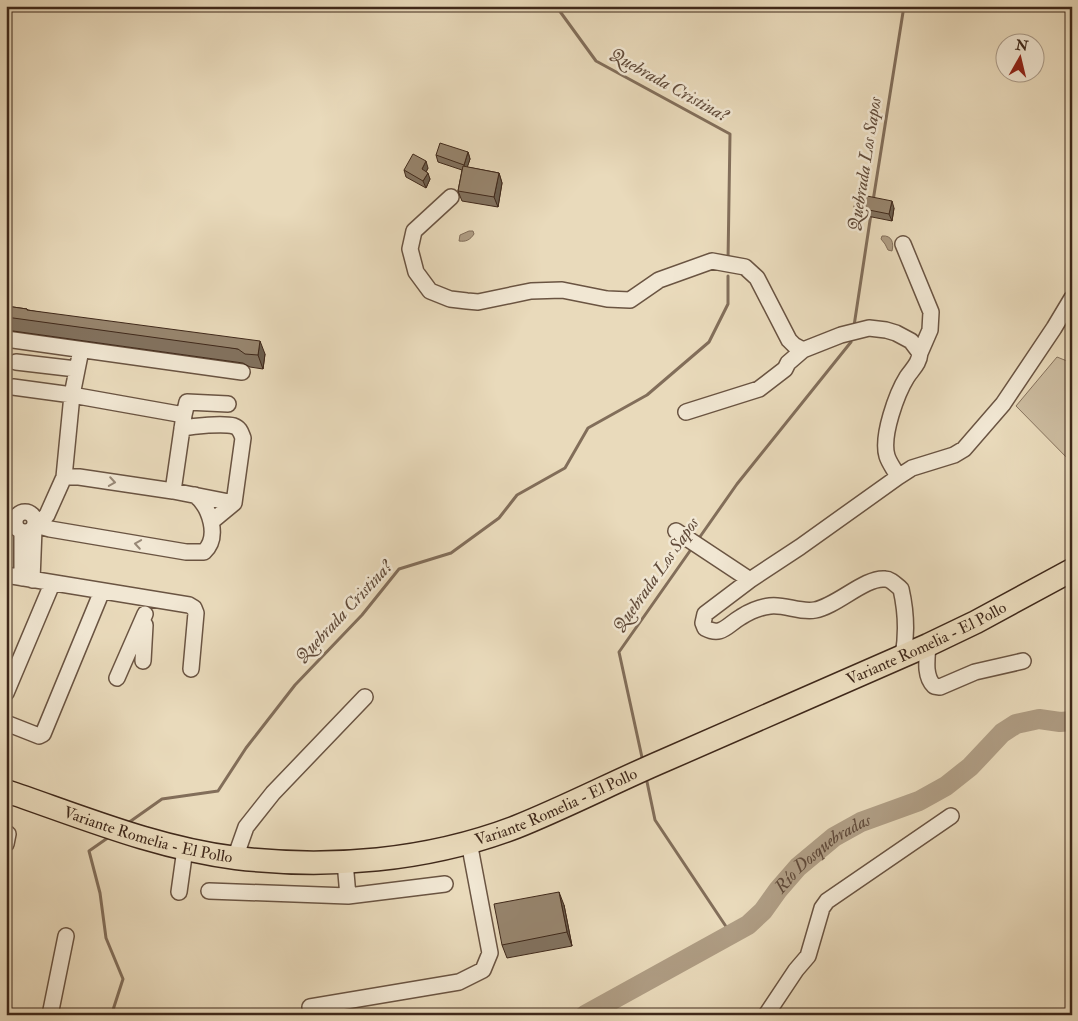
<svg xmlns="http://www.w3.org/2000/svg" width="1078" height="1021" font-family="'IM FELL Double Pica',serif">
	<rect width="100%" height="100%" fill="#e9dabb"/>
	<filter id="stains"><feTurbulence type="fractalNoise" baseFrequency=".004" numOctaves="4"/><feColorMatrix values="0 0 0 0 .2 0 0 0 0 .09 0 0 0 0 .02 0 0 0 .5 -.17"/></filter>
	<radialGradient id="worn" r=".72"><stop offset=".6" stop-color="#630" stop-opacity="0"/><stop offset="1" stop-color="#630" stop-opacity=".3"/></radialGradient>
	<path fill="#ccbca0" stroke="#86725d" d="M 1057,357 L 1072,363 L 1072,463 L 1016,406 Z"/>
	<path fill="#af9d84" stroke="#826e5a" d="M 469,231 L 473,231 L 474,234 C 470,240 466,242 459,241 L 460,235 Z
		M 882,236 C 892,235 894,243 892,251 L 888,250 L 885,244 L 881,239 Z"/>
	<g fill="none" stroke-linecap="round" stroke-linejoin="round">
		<path stroke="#826e5a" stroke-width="3" d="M 556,6 L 596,61 L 730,134 L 728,261
			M 873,201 L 904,6
			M 854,326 L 871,214
			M 697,541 L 737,484 L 851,342
			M 643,762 L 619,652 L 692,548
			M 646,777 L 655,820 L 731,934
			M 128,823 L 162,799 L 218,791 L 246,748 L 295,685 L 362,615 L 399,569 L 451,553 L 499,518 L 517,495 L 565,468 L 588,428 L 647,395 L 709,342 L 728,304 L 728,276
			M 109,837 L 89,851 L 100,893 L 106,938 L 123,979 L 112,1013 L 113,1015"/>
		<path stroke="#af9d84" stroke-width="20" id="s1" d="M 585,1015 L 748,925 L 763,911 L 778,890 L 798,867 L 834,837 L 861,822 L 919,801 L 946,786 L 970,767 L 1002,733 L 1016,724 L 1039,719 L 1060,722 L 1072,721"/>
		<g stroke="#6a5442" stroke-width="18">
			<path id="minor" d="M 451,197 L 414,231 L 410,249 L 416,272 L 430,291 L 450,299 L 467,301 L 478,302 L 531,291 L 562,290 L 607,299 L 630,300 L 659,280 L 712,261 L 745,267 L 757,278 L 789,340 L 794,345 L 803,350
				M 903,244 L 931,312 L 930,330 L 920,353
				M 6,339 L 242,372
				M 16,362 L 76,369
				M 13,387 L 72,395 L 184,415 L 173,491
				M 686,412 L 759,389 L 785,369 L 788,363 L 803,350 L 841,335 L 869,328 L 886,330 L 896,333 L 911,341 L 920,353 C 919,364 913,368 907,377 C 897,393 881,436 887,456 C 889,463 895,470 898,477
				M 184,415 L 187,402 L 228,404
				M 182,428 C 194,426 223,423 234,426 C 240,428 241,433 243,438 L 234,503 L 211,522
				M 64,477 L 79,477 L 173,491 L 234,503
				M15 522a10 10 0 1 1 20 0a10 10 0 1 1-20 0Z
				M 36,521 L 42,520 L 47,515 L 64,477 L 72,395 L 81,350
				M 36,525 L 50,529 L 186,552 L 204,552 C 220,537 210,507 195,495
				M 676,531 L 750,580
				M 6,575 L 189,605 L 194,608 L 196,613 L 191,669
				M 22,578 L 22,532
				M 32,580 L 34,529
				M 928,645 C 927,659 924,676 934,686 L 940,687 L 975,672 L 1023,661
				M 903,656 C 907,634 906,611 901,589 C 896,585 891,579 885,579 C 865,577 837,606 815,610 C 800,613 785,604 770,606 C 761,607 749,612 741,617 C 727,625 722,637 705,628 L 703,623 L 705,614 L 750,580 L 800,547 L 898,477 L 912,468 L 954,455 L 964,449 L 1003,404 L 1054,328 L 1072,298
				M 143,661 L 145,625
				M 117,678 L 145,614
				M 6,693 L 52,584
				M 6,723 L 39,736 L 43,734 L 102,591
				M 6,844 L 8,834
				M 235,858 L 246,827 L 273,793 L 365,697
				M 345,862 L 348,896
				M 209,891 L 348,896 L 445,884
				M 179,892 L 185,849
				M 310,1007 L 459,982 L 483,970 L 490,953 L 469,842
				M 50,1015 L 66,936
				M 766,1015 L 796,970 L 808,956 L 822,908 L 827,901 L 951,816"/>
		</g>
		<g stroke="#3f281a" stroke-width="25">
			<g id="highway">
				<path id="s2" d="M 6,791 C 82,817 156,848 236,858 C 329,869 427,861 516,827 C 566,807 614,782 663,761 C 751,722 840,684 928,645 L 976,622 L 1072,570"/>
			</g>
		</g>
		<use href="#minor" stroke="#f1e7d3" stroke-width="15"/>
		<use href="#highway" stroke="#e9dabb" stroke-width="22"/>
	</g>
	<path fill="#82725f" stroke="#3f281a" d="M 468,152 L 470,159 L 467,167 L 499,173 L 502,183 L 498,207 L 462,201 L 458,191 L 462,170 L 438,162 L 436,155 Z
		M 428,168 L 426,172 L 430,179 L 426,188 L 406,177 L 404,170 Z
		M 854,207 L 894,208 L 892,221 L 857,214 Z
		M 6,306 L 27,309 L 28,310 L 265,354 L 263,369 L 250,367 L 243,363 L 6,330 Z
		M 564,905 L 572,946 L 507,958 L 502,945 Z"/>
	<path fill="#6a5d4d" stroke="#3f281a" d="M 468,152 L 470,159 L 466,171 L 464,165 Z
		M 426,161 L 428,168 L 424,176 L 422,169 Z
		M 428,173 L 430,179 L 426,188 L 423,181 Z
		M 499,173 L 502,183 L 498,207 L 494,197 Z
		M 892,201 L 894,208 L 892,221 L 889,214 Z
		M 260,341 L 265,354 L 263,369 L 258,355 Z
		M 559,892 L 564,905 L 572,946 L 567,932 Z"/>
	<path fill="#97856e" stroke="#3f281a" d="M 440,143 L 468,152 L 464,165 L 436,155 Z
		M 413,154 L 426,161 L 422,169 L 428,173 L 423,181 L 404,170 Z
		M 463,166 L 499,173 L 494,197 L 458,191 Z
		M 857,194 L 892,201 L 889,214 L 854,207 Z
		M 6,306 L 27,309 L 27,310 L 260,341 L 258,355 L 245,354 L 238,349 L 6,317 Z
		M 559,892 L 567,932 L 502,945 L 494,904 Z"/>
	<defs><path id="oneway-chevron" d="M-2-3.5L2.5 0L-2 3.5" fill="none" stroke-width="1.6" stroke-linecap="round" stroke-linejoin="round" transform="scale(1.25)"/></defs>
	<g stroke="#988876">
		<use href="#oneway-chevron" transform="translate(112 482) rotate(9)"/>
		<use href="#oneway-chevron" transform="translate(138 544) rotate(-171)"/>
	</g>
	<g text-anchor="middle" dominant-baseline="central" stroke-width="5" stroke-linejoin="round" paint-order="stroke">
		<g font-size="16" fill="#3f281a" stroke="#f1e7d3">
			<text stroke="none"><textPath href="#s2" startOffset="974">Variante Romelia - El Pollo</textPath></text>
			<text stroke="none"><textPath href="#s2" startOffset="569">Variante Romelia - El Pollo</textPath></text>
			<text stroke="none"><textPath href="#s2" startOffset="149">Variante Romelia - El Pollo</textPath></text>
		</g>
		<g font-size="18" font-style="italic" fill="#614b3a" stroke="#f1e7d3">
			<text transform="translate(669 85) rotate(29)">Quebrada Cristina?</text>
			<text transform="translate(865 164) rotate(-81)">Quebrada Los Sapos</text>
			<text transform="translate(656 575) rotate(-55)">Quebrada Los Sapos</text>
			<text transform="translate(344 612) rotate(-47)">Quebrada Cristina?</text>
			<text stroke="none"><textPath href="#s1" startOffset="291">Río Dosquebradas</textPath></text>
		</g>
	</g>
	<rect width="1078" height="1021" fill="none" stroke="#e9dabb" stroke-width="25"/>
	<rect x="8" y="8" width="1063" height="1006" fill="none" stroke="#3f281a" stroke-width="2.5"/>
	<rect x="12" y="12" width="1053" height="996" fill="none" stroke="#3f281a"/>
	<g transform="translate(1020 58) rotate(8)"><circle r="24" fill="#f1e7d3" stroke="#aa9b89"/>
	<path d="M0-4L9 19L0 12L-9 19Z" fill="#8f2418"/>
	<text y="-8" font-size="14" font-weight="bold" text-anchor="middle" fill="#3f281a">N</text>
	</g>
	<rect width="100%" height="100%" filter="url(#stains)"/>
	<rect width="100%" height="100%" fill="url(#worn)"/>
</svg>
